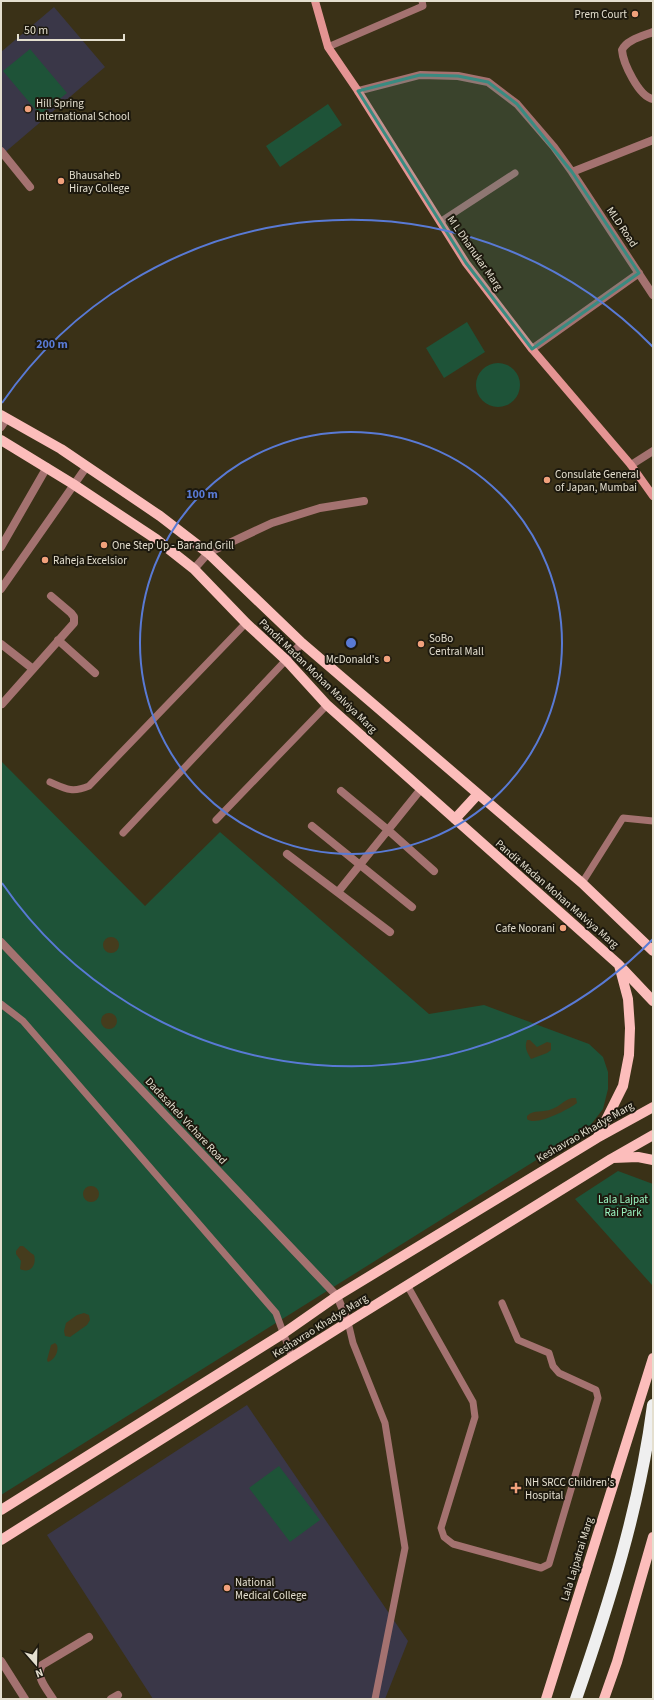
<svg xmlns="http://www.w3.org/2000/svg" width="654" height="1700" font-family="'Source Sans 3',sans-serif">
	<rect width="100%" height="100%" fill="#3a3117"/>
	<path fill="#3a3748" d="M 54,7 L 105,67 L 3,154 L 1,151 L 1,52 Z
		M 247,1405 L 408,1641 L 385,1699 L 153,1699 L 47,1535 Z"/>
	<path fill="#1e5338" d="M 30,49 L 67,93 L 40,115 L 3,71 Z
		M 328,104 L 342,125 L 280,167 L 266,146 Z
		M 467,322 L 485,352 L 444,378 L 426,348 Z
		M476 385a22 22 0 1 1 44 0a22 22 0 1 1-44 0Z
		M 1,761 L 145,906 L 220,832 L 429,1014 L 484,1005 L 589,1044 L 603,1057 L 608,1072 L 608,1089 L 603,1109 L 589,1127 L 1,1495 Z
		M 618,1171 L 653,1184 L 652,1285 L 575,1199 Z
		M 279,1466 L 320,1520 L 290,1542 L 249,1488 Z"/>
	<path fill="#453c1d" d="M103 945a8 8 0 1 1 16 0a8 8 0 1 1-16 0Z
		M101 1021a8 8 0 1 1 16 0a8 8 0 1 1-16 0Z
		M 527,1040 L 530,1040 L 537,1047 L 547,1042 L 551,1043 L 551,1050 L 547,1053 L 531,1059 C 527,1052 524,1048 527,1040 Z
		M 572,1098 L 576,1098 L 577,1103 C 569,1109 536,1127 527,1119 L 527,1116 C 534,1109 543,1113 552,1109 C 559,1107 564,1100 572,1098 Z
		M83 1194a8 8 0 1 1 16 0a8 8 0 1 1-16 0Z
		M 20,1246 L 23,1246 L 31,1253 L 34,1255 C 37,1265 30,1274 20,1269 L 21,1261 L 16,1254 L 16,1251 Z
		M 84,1313 L 89,1315 L 90,1320 L 87,1325 L 70,1337 L 65,1336 L 64,1331 L 66,1323 L 77,1315 Z
		M 55,1343 L 57,1345 C 59,1351 55,1360 48,1362 L 47,1360 L 51,1345 Z"/>
	<g fill="none" stroke-linecap="round" stroke-linejoin="round">
		<path stroke="#a47270" stroke-width="7" d="M 328,47 L 423,6 L 422,1
			M 440,222 L 515,173
			M 50,782 C 66,789 72,793 89,786 L 246,623
			M 216,820 L 327,705
			M 123,833 L 286,660
			M 582,883 L 623,818 L 653,821
			M 1,1004 L 23,1021 L 276,1313 L 292,1357
			M 407,1285 L 473,1402 L 475,1417 L 441,1528 L 444,1537 L 453,1544 L 541,1568 L 549,1564 L 598,1398 L 596,1390 L 559,1373 L 553,1366 L 549,1353 L 518,1340 L 502,1303
			M 348,1322 L 353,1343 L 385,1423 L 405,1548 L 375,1699"/>
		<path stroke="#a47270" stroke-width="8" d="M 653,32 C 643,36 626,40 622,50 C 623,63 639,97 653,99
			M 358,91 L 420,75 L 458,76 L 488,82 L 517,104 L 554,147 L 572,172 L 653,140
			M 1,151 L 30,187
			M 572,172 L 653,295
			M 532,349 L 639,273
			M 1,427 L 7,418
			M 631,465 L 653,451
			M 1,547 L 47,467
			M 194,569 L 208,553 L 272,523 L 320,508 L 364,501
			M 1,589 L 87,466
			M 58,640 L 95,673
			M 1,644 L 33,669
			M 286,660 L 302,643
			M 2,704 L 74,623 L 74,617 L 71,613 L 51,596
			M 341,791 L 388,830 L 434,871
			M 312,826 L 412,907
			M 287,854 L 390,932
			M 338,892 L 421,789
			M 1,942 L 337,1296 L 348,1322
			M 1,1661 L 25,1699
			M 53,1699 C 47,1689 35,1677 42,1665 L 89,1637
			M 111,1699 L 118,1695"/>
		<path stroke="#e49493" stroke-width="8" d="M 315,1 L 328,47 L 358,91 L 466,263 L 532,349 L 631,465 L 653,496"/>
		<path stroke="#fcbdbb" stroke-width="10" d="M 1,415 L 61,449 L 160,516 L 208,553 L 302,643 L 582,883 L 653,951
			M 1,440 L 73,484 L 156,539 L 194,569 L 246,623 L 286,660 L 327,705 L 618,964 L 653,1001
			M 455,819 L 478,794
			M 597,1138 L 623,1086 L 629,1055 L 630,1028 L 628,999 L 619,965
			M 613,1158 L 638,1157 L 653,1160
			M 1,1510 L 284,1333 L 337,1296 L 597,1138 L 653,1107
			M 1,1540 L 348,1322 L 611,1159 L 653,1135
			M 546,1699 L 653,1358
			M 604,1699 L 617,1662 L 653,1537"/>
		<path stroke="#efefef" stroke-width="12" d="M 576,1699 C 609,1604 640,1506 653,1405"/>
	</g>
	<path fill="#3a8b81" fill-opacity="0.2" stroke="#3a8b81" stroke-width="3" stroke-linejoin="round" d="M 420,75 L 458,76 L 488,82 L 517,104 L 572,172 L 639,273 L 532,349 L 466,263 L 358,91 Z"/>
	<g fill="none" stroke="#597ad5" stroke-width="2">
		<circle cx="351" cy="643" r="211"/>
		<path d="M653 939A423 423 0 0 1 2 883M2 403A423 423 0 0 1 653 347"/>
	</g>
	<g fill="#f1a17c" stroke="#1d190e" stroke-width="1.5">
		<circle cx="635" cy="14" r="4"/>
		<circle cx="28" cy="109" r="4"/>
		<circle cx="61" cy="181" r="4"/>
		<circle cx="547" cy="480" r="4"/>
		<circle cx="104" cy="545" r="4"/>
		<circle cx="45" cy="560" r="4"/>
		<circle cx="421" cy="644" r="4"/>
		<circle cx="387" cy="659" r="4"/>
		<circle cx="563" cy="928" r="4"/>
		<path d="M514 1482h4v4h4v4h-4v4h-4v-4h-4v-4h4z"/>
		<circle cx="227" cy="1588" r="4"/>
	</g>
	<g text-anchor="middle" dominant-baseline="central" stroke-width="4" stroke-linejoin="round" paint-order="stroke">
		<g font-size="11" fill="#e4dfcf" stroke="#1d190e" text-anchor="start">
			<text x="627" y="14" text-anchor="end">Prem Court</text>
			<text x="36" y="103">Hill Spring<tspan x="36" dy="13">International School</tspan></text>
			<text x="69" y="175">Bhausaheb<tspan x="69" dy="13">Hiray College</tspan></text>
			<text x="555" y="474">Consulate General<tspan x="555" dy="13">of Japan, Mumbai</tspan></text>
			<text x="112" y="545">One Step Up - Bar and Grill</text>
			<text x="53" y="560">Raheja Excelsior</text>
			<text x="429" y="638">SoBo<tspan x="429" dy="13">Central Mall</tspan></text>
			<text x="379" y="659" text-anchor="end">McDonald's</text>
			<text x="555" y="928" text-anchor="end">Cafe Noorani</text>
			<text x="525" y="1482">NH SRCC Children's<tspan x="525" dy="13">Hospital</tspan></text>
			<text x="235" y="1582">National<tspan x="235" dy="13">Medical College</tspan></text>
		</g>
		<g font-size="11" fill="#e4dfcf" stroke="#1d190e">
			<text transform="translate(622 227) rotate(56)">MLD Road</text>
			<text transform="translate(475 253) rotate(55)">M L Dhanukar Marg</text>
			<text transform="translate(318 676) rotate(44)">Pandit Madan Mohan Malviya Marg</text>
			<text transform="translate(557 894) rotate(41)">Pandit Madan Mohan Malviya Marg</text>
			<text transform="translate(186 1121) rotate(47)">Dadasaheb Vichare Road</text>
			<text transform="translate(585 1132) rotate(-30)">Keshavrao Khadye Marg</text>
			<text transform="translate(320 1326) rotate(-32)">Keshavrao Khadye Marg</text>
			<text transform="translate(577 1559) rotate(-73)">Lala Lajpatrai Marg</text>
		</g>
		<g font-size="11" fill="#9bf6c2" stroke="#1d190e">
			<text x="623" y="1199">Lala Lajpat<tspan x="623" dy="13">Rai Park</tspan></text>
		</g>
	</g>
	<circle cx="351" cy="643" r="6" fill="#597ad5" stroke="#1d190e" stroke-width="2"/>
	<g font-size="12" text-anchor="middle" font-weight="bold" fill="#597ad5" stroke="#1d190e" stroke-width="4" stroke-linejoin="round" paint-order="stroke">
		<text x="52" y="348">200 m</text>
		<text x="202" y="498">100 m</text>
	</g>
	<rect width="654" height="1700" fill="none" stroke="#e4dfcf" stroke-width="4"/>
	<g transform="translate(36 1664) rotate(160)" stroke="#1d190e" stroke-width="3" paint-order="stroke">
	<path d="M0-3L7 15L0 10L-7 15Z" fill="#e4dfcf"/>
	<text y="-6" font-size="11" font-weight="bold" text-anchor="middle" fill="#e4dfcf">N</text>
	</g>
	<path d="M18 34v6h106v-6" fill="none" stroke="#e4dfcf" stroke-width="2"/>
	<text x="24" y="34" font-size="12" fill="#e4dfcf" stroke="#1d190e" stroke-width="3" paint-order="stroke">50 m</text>
</svg>
